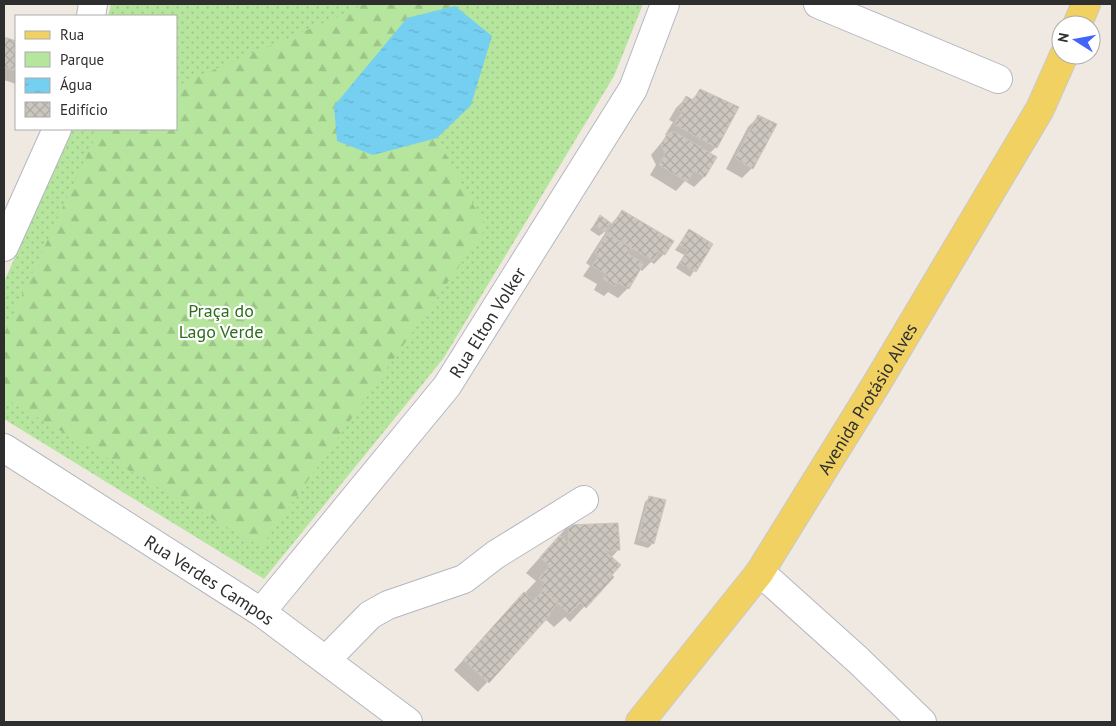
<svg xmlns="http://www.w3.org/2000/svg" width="1116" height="726" font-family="'PT Sans',sans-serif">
	<defs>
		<pattern id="green-dots" width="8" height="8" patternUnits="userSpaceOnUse" patternTransform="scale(1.25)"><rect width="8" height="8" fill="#b6e59e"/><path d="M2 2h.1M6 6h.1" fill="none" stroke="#9dc588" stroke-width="1.8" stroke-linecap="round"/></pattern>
		<pattern id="forest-firs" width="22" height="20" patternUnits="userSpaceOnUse" patternTransform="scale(1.25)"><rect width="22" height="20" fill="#b6e59e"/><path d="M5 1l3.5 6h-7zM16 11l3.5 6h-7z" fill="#9dc588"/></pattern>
		<pattern id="water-ripples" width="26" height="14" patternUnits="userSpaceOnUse" patternTransform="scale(1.25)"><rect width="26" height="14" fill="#75cff0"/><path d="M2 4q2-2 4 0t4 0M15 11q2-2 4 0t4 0" fill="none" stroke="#66b2ce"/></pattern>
		<pattern id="building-cross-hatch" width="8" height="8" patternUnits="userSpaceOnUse" patternTransform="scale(1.25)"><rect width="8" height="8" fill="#cbc7bf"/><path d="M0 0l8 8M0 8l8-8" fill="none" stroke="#afaba4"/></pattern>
	</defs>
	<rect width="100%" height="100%" fill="#efe9e1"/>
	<path fill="url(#green-dots)" d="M 111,4 L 643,4 L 614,76 L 443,359 L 264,579 L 4,419 L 4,282 L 72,129 L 176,129 L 176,16 L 108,16 Z"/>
	<path fill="url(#forest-firs)" d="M 364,4 L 451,4 L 455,6 L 407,18 L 373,155 L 437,138 L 486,228 L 261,547 L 4,398 L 4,334 L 99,129 L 176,129 L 176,86 L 349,12 Z"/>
	<path fill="url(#water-ripples)" d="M 455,6 L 492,36 L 471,105 L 437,138 L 373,155 L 337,141 L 334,106 L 407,18 Z"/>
	<path fill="#0003" d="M 4,38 L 16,42 L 16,84 L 4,80 Z
		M 701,91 L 737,108 L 716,147 L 709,154 L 716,158 L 704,177 L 694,187 L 685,181 L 676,191 L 650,175 L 656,165 L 651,155 L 667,136 L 665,135 L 673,122 L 669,120 L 676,108 L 686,98 L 691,100 Z
		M 758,117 L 752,168 L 742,178 L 726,169 L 748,127 Z
		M 623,211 L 664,254 L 654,264 L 651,262 L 642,271 L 639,269 L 628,288 L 618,298 L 608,292 L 604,296 L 594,290 L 597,284 L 583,276 L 590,266 L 586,263 L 607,230 L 599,236 L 590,230 L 600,217 L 611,224 Z
		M 689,231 L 711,244 L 690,277 L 676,268 L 684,255 L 675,250 Z
		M 650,497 L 653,543 L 648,548 L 634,544 L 645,502 Z
		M 568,526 L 619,549 L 611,558 L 610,575 L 612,577 L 570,622 L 565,617 L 554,627 L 545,619 L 478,692 L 454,670 L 536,581 L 526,573 Z"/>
	<path fill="url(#building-cross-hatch)" stroke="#cbc5ba" d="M 4,37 L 16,41 L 16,71 L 4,67 Z
		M 700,89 L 739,107 L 717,148 L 674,124 L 682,112 L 678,110 L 686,96 L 693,100 Z
		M 758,115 L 777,124 L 753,169 L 735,158 Z
		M 675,132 L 717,157 L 705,177 L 694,171 L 687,182 L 659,165 L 665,154 L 661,144 L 668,133 Z
		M 622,210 L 674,241 L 665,255 L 659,251 L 653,261 L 607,233 Z
		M 600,215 L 611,223 L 605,232 L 594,225 Z
		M 689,229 L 713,244 L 696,272 L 680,263 L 688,250 L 679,245 Z
		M 607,233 L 631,248 L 628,254 L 644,263 L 629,289 L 617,282 L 615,286 L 603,279 L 606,274 L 592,266 L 599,255 L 595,253 Z
		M 649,496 L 666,500 L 654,544 L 638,539 Z
		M 618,523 L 620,550 L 605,551 L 621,565 L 612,575 L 614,577 L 586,608 L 580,603 L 569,614 L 540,588 L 545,583 L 539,578 L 549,566 L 540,557 L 560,535 L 569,543 L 568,525 Z
		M 543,590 L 558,603 L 549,613 L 551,614 L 489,683 L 463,660 L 524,592 L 533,601 Z"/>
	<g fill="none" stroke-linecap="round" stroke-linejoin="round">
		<g stroke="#b4b7c1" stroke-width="30">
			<g id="minor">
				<path d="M 818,4 L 998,79"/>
				<path d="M 91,16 L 93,4"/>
				<path d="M 4,247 L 57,129"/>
				<path id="s1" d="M 4,448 L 261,612 L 408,722"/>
				<path d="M 760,572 L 858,660 L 922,722"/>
				<path id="s2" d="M 261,612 L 447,386 L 633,89 L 665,4"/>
				<path d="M 326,660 L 370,615 L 388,605 L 464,579 L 495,555 L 584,500"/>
			</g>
		</g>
		<g stroke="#c9c9c9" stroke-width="30">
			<g id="major">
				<path d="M 1077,25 L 1086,4"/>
				<path id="s3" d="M 640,722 L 760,572 L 877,383 L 1040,109 L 1064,55"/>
			</g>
		</g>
		<use href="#minor" stroke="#fff" stroke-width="28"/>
		<use href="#major" stroke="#f2d163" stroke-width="28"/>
	</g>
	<g text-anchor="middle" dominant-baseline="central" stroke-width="4.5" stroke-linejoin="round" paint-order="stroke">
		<g font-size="18" fill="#2c6e1b" stroke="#fff">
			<text x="221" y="310">Praça do<tspan x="221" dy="21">Lago Verde</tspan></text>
		</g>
		<g font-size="18" fill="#2e2e2e" stroke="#fff">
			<text stroke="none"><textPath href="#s2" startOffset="368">Rua Elton Volker</textPath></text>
			<text stroke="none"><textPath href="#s3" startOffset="396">Avenida Protásio Alves</textPath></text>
			<text stroke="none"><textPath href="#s1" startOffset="244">Rua Verdes Campos</textPath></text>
		</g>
	</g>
	<rect width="1116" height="726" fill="none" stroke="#2e2e2e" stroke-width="10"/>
	<rect x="15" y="15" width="162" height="115" fill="#ffffff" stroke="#ababab"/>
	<rect x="25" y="31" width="25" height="8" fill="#f2d163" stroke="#ababab"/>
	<text x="60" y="40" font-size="15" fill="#2e2e2e">Rua</text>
	<rect x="25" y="52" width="25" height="15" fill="#b6e59e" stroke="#ababab"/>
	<text x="60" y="65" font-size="15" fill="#2e2e2e">Parque</text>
	<rect x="25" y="78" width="25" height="15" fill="url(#water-ripples)" stroke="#ababab"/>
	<text x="60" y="90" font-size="15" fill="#2e2e2e">Água</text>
	<rect x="25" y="102" width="25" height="15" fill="url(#building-cross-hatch)" stroke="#ababab"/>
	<text x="60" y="115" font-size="15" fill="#2e2e2e">Edifício</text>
	<g transform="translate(1076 40) rotate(281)"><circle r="24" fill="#ffffff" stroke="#ababab"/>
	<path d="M0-4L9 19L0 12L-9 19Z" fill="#4264fb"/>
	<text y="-8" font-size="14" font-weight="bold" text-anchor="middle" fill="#2e2e2e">N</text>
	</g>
</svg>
